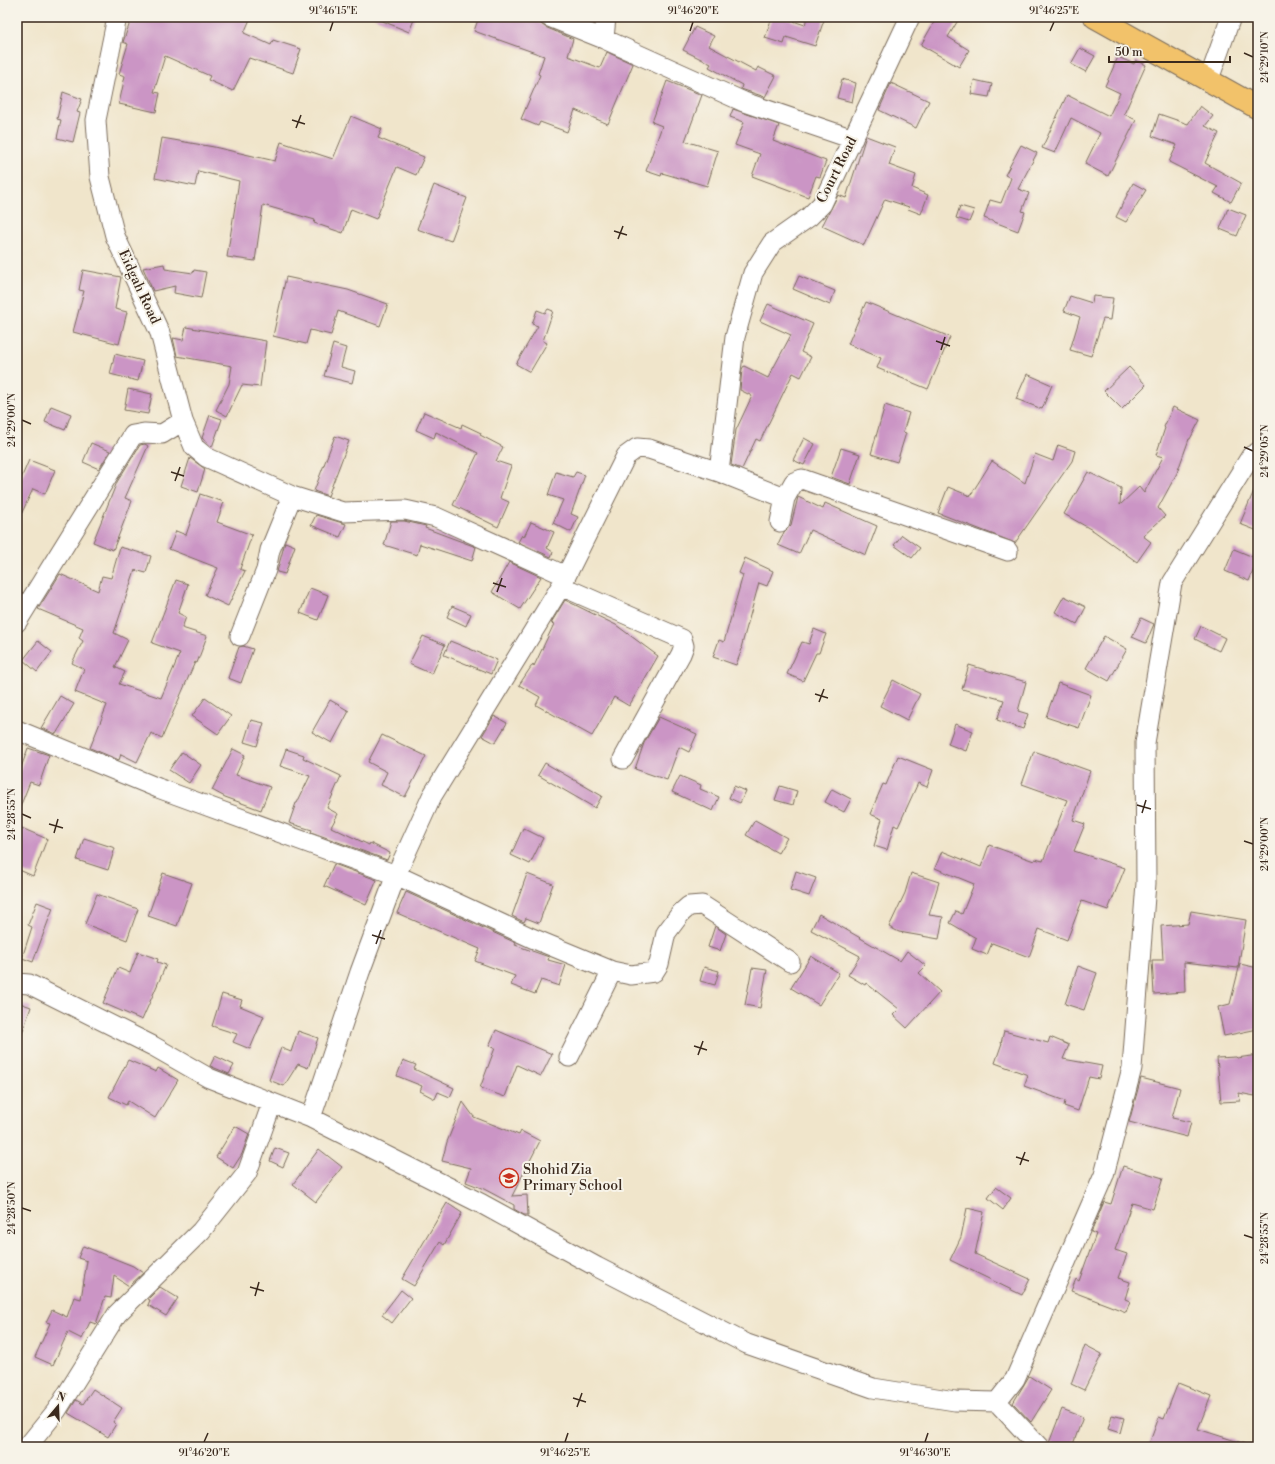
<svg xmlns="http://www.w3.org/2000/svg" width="1275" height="1464" font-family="'Libre Bodoni',serif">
	<rect width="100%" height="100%" fill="#f7f3e8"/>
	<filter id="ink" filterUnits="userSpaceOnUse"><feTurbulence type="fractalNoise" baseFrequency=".025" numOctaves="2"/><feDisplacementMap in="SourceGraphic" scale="8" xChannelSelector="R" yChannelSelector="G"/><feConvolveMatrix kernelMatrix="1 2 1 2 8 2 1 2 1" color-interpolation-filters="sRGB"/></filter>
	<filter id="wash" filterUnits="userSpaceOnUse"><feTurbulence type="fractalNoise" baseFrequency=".012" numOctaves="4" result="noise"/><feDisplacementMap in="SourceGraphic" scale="16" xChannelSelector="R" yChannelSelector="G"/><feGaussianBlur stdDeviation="0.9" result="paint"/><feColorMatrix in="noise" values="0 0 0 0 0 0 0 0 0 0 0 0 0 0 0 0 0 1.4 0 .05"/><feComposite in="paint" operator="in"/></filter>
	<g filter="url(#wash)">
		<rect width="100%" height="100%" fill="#f0e5cb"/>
		<g id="blocks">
			<path fill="#cb95c5" d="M 132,17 L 251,17 L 244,33 L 271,45 L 273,40 L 301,49 L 293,73 L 249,58 L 233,91 L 208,80 L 210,76 L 165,56 L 154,92 L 160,93 L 156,112 L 119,104 L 125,76 L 119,74 L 128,44 L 123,42 Z
				M 373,17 L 415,17 L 409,32 Z
				M 479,17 L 523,17 L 540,23 L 545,27 L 573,39 L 568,56 L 600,68 L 607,52 L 633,64 L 608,124 L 575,110 L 567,132 L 540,122 L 538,126 L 521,119 L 540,75 L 538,74 L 544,56 L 474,31 Z
				M 772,17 L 781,17 L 805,25 L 807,17 L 825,17 L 815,46 L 786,37 L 784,44 L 765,38 Z
				M 937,17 L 960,17 L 948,37 L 969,50 L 959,67 L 921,45 Z
				M 695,27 L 714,36 L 709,46 L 756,71 L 758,67 L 776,76 L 765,97 L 741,89 L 742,85 L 709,67 L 711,64 L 683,50 Z
				M 1080,48 L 1095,56 L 1086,72 L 1071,64 Z
				M 1118,57 L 1134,64 L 1136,60 L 1146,65 L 1124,114 L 1136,120 L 1108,176 L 1085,164 L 1100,133 L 1071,118 L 1055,153 L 1042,148 L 1067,95 L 1109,116 L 1120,93 L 1105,86 Z
				M 842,79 L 856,83 L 852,102 L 837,98 Z
				M 974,80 L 992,84 L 989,97 L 971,94 Z
				M 667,81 L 702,95 L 685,141 L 718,151 L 707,186 L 662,173 L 661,176 L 646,171 L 662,126 L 652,122 Z
				M 891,83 L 929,101 L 916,128 L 879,110 Z
				M 63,92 L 82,99 L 77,112 L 80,113 L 73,142 L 57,138 L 61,120 L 57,119 Z
				M 1200,106 L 1213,116 L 1205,126 L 1219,133 L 1205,163 L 1241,183 L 1231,202 L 1214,193 L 1218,187 L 1169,162 L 1177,145 L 1152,136 L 1159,114 L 1188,124 Z
				M 733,109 L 779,125 L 773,141 L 826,161 L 820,177 L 816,176 L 808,197 L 752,176 L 760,154 L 735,145 L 744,122 L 730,117 Z
				M 351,116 L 382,129 L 378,138 L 424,157 L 416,175 L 397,167 L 376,219 L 351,209 L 343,233 L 314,223 L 315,220 L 263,205 L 255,261 L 227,257 L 239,181 L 198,171 L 195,186 L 155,178 L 162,138 L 214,147 L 275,161 L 281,142 L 333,159 Z
				M 866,136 L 895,147 L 889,165 L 916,175 L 912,188 L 928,195 L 921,214 L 908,209 L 909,207 L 885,199 L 864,245 L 822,226 L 838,195 L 846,198 Z
				M 1021,145 L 1037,153 L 1018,189 L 1029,193 L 1022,211 L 1025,212 L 1018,231 L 984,218 L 990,200 L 1001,203 L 1011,178 L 1005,175 Z
				M 1133,183 L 1146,190 L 1126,222 L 1116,217 Z
				M 434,185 L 467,198 L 451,241 L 417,229 Z
				M 960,206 L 974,210 L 969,222 L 956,218 Z
				M 1228,208 L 1246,215 L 1237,236 L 1220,229 Z
				M 164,264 L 165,269 L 193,273 L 194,270 L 206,272 L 201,298 L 174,293 L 175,286 L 153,291 L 143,268 Z
				M 83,270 L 121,277 L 115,309 L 127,312 L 119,344 L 73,332 L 84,291 L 79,290 Z
				M 799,276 L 835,291 L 830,305 L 793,289 Z
				M 286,277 L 348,290 L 388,304 L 380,326 L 338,311 L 331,335 L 310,330 L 306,344 L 273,336 Z
				M 1070,296 L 1092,303 L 1093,296 L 1113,298 L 1110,320 L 1103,319 L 1091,356 L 1070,350 L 1080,317 L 1064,311 Z
				M 866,302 L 950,337 L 928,389 L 877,368 L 881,358 L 848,344 Z
				M 768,304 L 813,324 L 801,352 L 811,357 L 801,377 L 793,373 L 760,441 L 756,439 L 742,469 L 731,465 L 736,430 L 752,396 L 740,390 L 742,369 L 744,366 L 768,378 L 791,335 L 760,321 Z
				M 548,309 L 553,311 L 543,341 L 547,343 L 530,372 L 516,364 L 538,326 L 532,324 L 537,310 L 545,313 Z
				M 186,327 L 266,341 L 260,387 L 242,385 L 227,416 L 216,410 L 229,384 L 232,366 L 177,356 L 173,338 L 183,340 Z
				M 333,344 L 346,348 L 341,367 L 355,371 L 352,383 L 324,376 Z
				M 115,354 L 143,361 L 138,381 L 110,374 Z
				M 1129,367 L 1146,385 L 1122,409 L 1104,391 Z
				M 1027,374 L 1052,385 L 1042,409 L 1016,399 Z
				M 128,389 L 152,394 L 148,414 L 124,410 Z
				M 885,405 L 909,413 L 903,432 L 906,433 L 897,462 L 871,454 Z
				M 51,406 L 71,414 L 65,430 L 45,422 Z
				M 1173,407 L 1200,420 L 1190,439 L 1189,439 L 1177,473 L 1158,508 L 1165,516 L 1143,536 L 1151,542 L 1137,562 L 1094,531 L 1064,514 L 1088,472 L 1121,488 L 1120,505 L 1139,487 L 1144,493 L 1163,457 L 1156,455 L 1165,428 L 1164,427 Z
				M 424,412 L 461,428 L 462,424 L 481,433 L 480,435 L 503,447 L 496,461 L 511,466 L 500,498 L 509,502 L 498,527 L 453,505 L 478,453 L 436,432 L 434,438 L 416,430 Z
				M 210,415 L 222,419 L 212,447 L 202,438 Z
				M 335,436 L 349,441 L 328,496 L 314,491 Z
				M 804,438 L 815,444 L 804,465 L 793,460 Z
				M 91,443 L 110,451 L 99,469 L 83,462 Z
				M 145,444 L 148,446 L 125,498 L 132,501 L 113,550 L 93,542 L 117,482 L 140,445 Z
				M 1058,445 L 1075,451 L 1072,461 L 1015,543 L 938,513 L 948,487 L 970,496 L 992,461 L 1025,483 L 1035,454 L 1053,461 Z
				M 841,448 L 860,454 L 850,484 L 831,477 Z
				M 190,458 L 205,469 L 198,492 L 181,486 Z
				M 29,460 L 55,470 L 45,494 L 33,489 L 17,523 L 17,488 Z
				M 556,472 L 573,477 L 576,472 L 585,475 L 571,514 L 578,517 L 571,532 L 553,523 L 563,500 L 548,495 Z
				M 1258,481 L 1258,531 L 1240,524 Z
				M 200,494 L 224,502 L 217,522 L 252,535 L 240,569 L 245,571 L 228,606 L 205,595 L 218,568 L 169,549 L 176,531 L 186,535 Z
				M 798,497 L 823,509 L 825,503 L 877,526 L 866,555 L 810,530 L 799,554 L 778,545 L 784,532 L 791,525 Z
				M 316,515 L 346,524 L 340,537 L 311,525 Z
				M 391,521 L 404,521 L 426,526 L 425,528 L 476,547 L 472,561 L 420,544 L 417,555 L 384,545 Z
				M 531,522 L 554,532 L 547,548 L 553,552 L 551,557 L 518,542 L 522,535 L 524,537 Z
				M 902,535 L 920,548 L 912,558 L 894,545 Z
				M 285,542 L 295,546 L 285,574 L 277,572 Z
				M 120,547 L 151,556 L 146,573 L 135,570 L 114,633 L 128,640 L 115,667 L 125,672 L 119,684 L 161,698 L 180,653 L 152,643 L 176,580 L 188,584 L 178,613 L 186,617 L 182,628 L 207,636 L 197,663 L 195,662 L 162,738 L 151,733 L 137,762 L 121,754 L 119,760 L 90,748 L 107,705 L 75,692 L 84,669 L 72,663 L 83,641 L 79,638 L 83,628 L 38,609 L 60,574 L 98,591 L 102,576 L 111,578 Z
				M 1234,549 L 1258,559 L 1249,581 L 1225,571 Z
				M 745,558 L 773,571 L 767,586 L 759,583 L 741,648 L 742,649 L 736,665 L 713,657 L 719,640 L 724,642 L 743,575 L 739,573 Z
				M 509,562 L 541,577 L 520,609 L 492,592 Z
				M 310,588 L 328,595 L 318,620 L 300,613 Z
				M 1064,596 L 1086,607 L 1077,624 L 1055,612 Z
				M 565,600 L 616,625 L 658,656 L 629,706 L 614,697 L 592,736 L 536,705 L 540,697 L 519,685 L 533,664 L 534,666 L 554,624 L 551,623 Z
				M 452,606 L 471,614 L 466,626 L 447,617 Z
				M 1141,618 L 1154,624 L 1146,643 L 1132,637 Z
				M 1201,626 L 1225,638 L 1219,651 L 1195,639 Z
				M 814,629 L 826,634 L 819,653 L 816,653 L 803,681 L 787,674 L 802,642 L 809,644 Z
				M 423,636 L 445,645 L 432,674 L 409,664 Z
				M 1104,636 L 1127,649 L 1109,681 L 1086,668 Z
				M 38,641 L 52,652 L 37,672 L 23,660 Z
				M 450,641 L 497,660 L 491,674 L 444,655 Z
				M 243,646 L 253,649 L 241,683 L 228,678 L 239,647 Z
				M 969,665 L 1026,682 L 1018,711 L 1028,714 L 1023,729 L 997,720 L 1004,700 L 962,689 Z
				M 893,680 L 920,694 L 907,720 L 880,706 Z
				M 1058,683 L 1091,695 L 1079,728 L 1046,717 Z
				M 60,696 L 74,704 L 56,734 L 41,728 Z
				M 205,698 L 231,716 L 218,734 L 192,716 Z
				M 330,700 L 349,711 L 332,743 L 312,732 Z
				M 494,716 L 507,723 L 495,743 L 482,736 Z
				M 659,717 L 697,734 L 689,752 L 679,747 L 667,780 L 635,769 L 644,743 Z
				M 251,720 L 264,723 L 257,746 L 244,742 Z
				M 955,724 L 973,731 L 966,751 L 948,744 Z
				M 382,735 L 426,756 L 405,797 L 381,785 L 387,772 L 368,762 Z
				M 28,748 L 49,755 L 39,785 L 30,782 L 18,812 L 17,779 Z
				M 233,749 L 245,755 L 236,775 L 270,787 L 261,810 L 225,797 L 212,790 Z
				M 286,749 L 304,755 L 303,758 L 341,776 L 327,808 L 338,814 L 331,827 L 369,845 L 370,843 L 390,853 L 387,860 L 311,832 L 312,830 L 289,823 L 296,803 L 297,803 L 310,776 L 280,766 Z
				M 1034,751 L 1090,771 L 1073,820 L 1085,824 L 1074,851 L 1125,868 L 1108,910 L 1082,901 L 1067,940 L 1039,929 L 1029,957 L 992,943 L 987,955 L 972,949 L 976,938 L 950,923 L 956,911 L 962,914 L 974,884 L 935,868 L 942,851 L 981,867 L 989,845 L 1034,861 L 1035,859 L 1043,861 L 1067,800 L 1022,784 Z
				M 182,752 L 201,765 L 189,783 L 169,770 Z
				M 898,756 L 933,770 L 927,787 L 918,783 L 898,827 L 894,825 L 887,850 L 874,846 L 882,819 L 870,814 L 883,784 L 886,785 Z
				M 545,763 L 602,796 L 595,808 L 538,775 Z
				M 680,776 L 701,785 L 700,789 L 719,797 L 713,811 L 672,792 Z
				M 734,786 L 746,791 L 740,803 L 729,798 Z
				M 780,786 L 797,791 L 793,805 L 775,800 Z
				M 832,789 L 851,799 L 844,812 L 825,802 Z
				M 755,820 L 787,838 L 778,853 L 746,835 Z
				M 17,826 L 47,839 L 33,876 L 17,869 Z
				M 523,828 L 543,838 L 530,864 L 511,855 Z
				M 84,838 L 115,848 L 108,870 L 77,860 Z
				M 334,864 L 377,880 L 366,905 L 324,886 Z
				M 796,871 L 816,878 L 809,896 L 790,890 Z
				M 163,873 L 192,883 L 177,926 L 148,916 Z
				M 911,873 L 939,882 L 929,915 L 943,917 L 939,939 L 899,932 L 889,927 L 905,893 Z
				M 527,874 L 553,884 L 539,923 L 526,918 L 524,922 L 512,916 Z
				M 406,892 L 516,943 L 515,945 L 549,957 L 548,960 L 566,965 L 559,986 L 541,980 L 535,994 L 511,985 L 515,976 L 475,961 L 480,949 L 397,913 Z
				M 97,894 L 138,909 L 127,940 L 85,924 Z
				M 37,902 L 53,908 L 33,962 L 22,958 L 32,927 L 28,925 Z
				M 1191,911 L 1246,920 L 1238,968 L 1184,962 L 1185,992 L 1154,994 L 1152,960 L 1163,960 L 1161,926 L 1188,924 Z
				M 819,914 L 900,961 L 907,951 L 926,966 L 919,973 L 940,992 L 907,1028 L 893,1015 L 899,1009 L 866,983 L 865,985 L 848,975 L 860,956 L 811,930 Z
				M 715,926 L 726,934 L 720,951 L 708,947 Z
				M 138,952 L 158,959 L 157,962 L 166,965 L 142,1020 L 103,1003 L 118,968 L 130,973 Z
				M 811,956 L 839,973 L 819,1005 L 791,988 Z
				M 1240,964 L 1258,968 L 1258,1029 L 1224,1036 L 1218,1007 L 1230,1004 Z
				M 1078,966 L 1097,973 L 1084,1010 L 1065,1004 Z
				M 704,967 L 719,971 L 715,985 L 700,981 Z
				M 752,968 L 767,970 L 760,1008 L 745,1005 Z
				M 222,994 L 242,1000 L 240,1006 L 264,1016 L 250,1049 L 233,1042 L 237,1034 L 212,1026 Z
				M 17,1002 L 31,1007 L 19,1042 L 17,1041 Z
				M 496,1030 L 552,1054 L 541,1076 L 517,1065 L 505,1097 L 480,1088 L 495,1048 L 489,1046 Z
				M 298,1031 L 318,1038 L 308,1068 L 298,1064 L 284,1086 L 269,1080 L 281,1048 L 291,1052 Z
				M 1004,1031 L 1048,1043 L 1050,1037 L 1069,1045 L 1063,1059 L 1102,1066 L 1099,1079 L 1089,1077 L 1078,1111 L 1064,1106 L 1065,1101 L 1024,1086 L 1028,1075 L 995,1063 L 1002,1043 L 1001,1043 Z
				M 1258,1055 L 1258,1081 L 1255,1096 L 1239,1093 L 1240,1101 L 1221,1102 L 1217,1058 L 1236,1057 L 1237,1058 Z
				M 215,1056 L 234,1065 L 229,1074 L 210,1066 Z
				M 128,1060 L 156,1072 L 158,1068 L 178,1080 L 155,1118 L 128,1101 L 126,1105 L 109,1097 Z
				M 403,1060 L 416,1065 L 414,1069 L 454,1088 L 450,1097 L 438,1092 L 435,1099 L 420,1091 L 422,1086 L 397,1076 Z
				M 1141,1078 L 1180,1088 L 1172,1118 L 1191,1122 L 1187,1137 L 1129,1122 Z
				M 463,1102 L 474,1117 L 519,1135 L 521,1131 L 540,1141 L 512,1196 L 527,1195 L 528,1215 L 524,1215 L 514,1209 L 514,1205 L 484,1189 L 466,1182 L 471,1168 L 442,1161 L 447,1142 Z
				M 235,1126 L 249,1134 L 242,1154 L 233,1168 L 216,1157 Z
				M 275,1148 L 289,1153 L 283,1167 L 270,1161 Z
				M 319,1149 L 342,1167 L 316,1202 L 293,1184 Z
				M 1123,1166 L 1163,1178 L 1153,1209 L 1132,1203 L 1115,1250 L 1127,1254 L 1118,1278 L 1130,1282 L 1125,1299 L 1130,1301 L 1126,1312 L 1071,1291 L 1076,1279 L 1079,1281 L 1096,1234 L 1091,1232 L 1093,1228 L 1104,1202 L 1111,1204 Z
				M 996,1187 L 1011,1198 L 1003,1210 L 988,1198 Z
				M 447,1203 L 462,1213 L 444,1245 L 440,1242 L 414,1286 L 402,1279 Z
				M 967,1208 L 984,1212 L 975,1254 L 1030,1279 L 1022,1295 L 950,1260 L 961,1237 Z
				M 83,1246 L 133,1266 L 143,1273 L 129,1286 L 114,1276 L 111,1298 L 105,1297 L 96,1324 L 90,1322 L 82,1339 L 68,1332 L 53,1365 L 35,1357 L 50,1323 L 46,1322 L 52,1310 L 67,1317 L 74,1297 L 81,1299 L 87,1261 L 78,1258 Z
				M 160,1287 L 178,1298 L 166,1316 L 148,1305 L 150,1300 L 148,1299 Z
				M 401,1290 L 411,1298 L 392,1323 L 382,1315 Z
				M 1085,1345 L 1102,1354 L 1084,1390 L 1071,1384 Z
				M 1029,1376 L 1051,1390 L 1031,1422 L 1013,1403 Z
				M 1178,1383 L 1211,1396 L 1198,1429 L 1245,1444 L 1245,1447 L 1148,1447 L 1159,1417 L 1164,1419 Z
				M 93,1389 L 122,1408 L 113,1422 L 116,1424 L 108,1437 L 68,1413 L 76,1400 L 83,1404 Z
				M 1062,1409 L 1083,1417 L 1072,1447 L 1060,1447 L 1049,1443 Z
				M 1112,1415 L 1124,1418 L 1120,1433 L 1108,1429 Z"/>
		</g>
	</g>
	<g filter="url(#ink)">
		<use href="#blocks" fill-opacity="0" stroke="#7a6b5b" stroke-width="1"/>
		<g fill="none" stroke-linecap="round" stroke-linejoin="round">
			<g stroke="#7a6b5b" stroke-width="21">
				<path id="street" d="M 117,17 L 96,120 L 100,177 L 115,236 L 160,333 L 183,421 L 194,447 L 206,457 L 292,496 L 343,512 L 405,510 L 436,517 L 566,576
					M 549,17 L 604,39
					M 606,17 L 604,39 L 744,102 L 853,139
					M 1208,82 L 1231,17
					M 719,472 L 735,337 L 753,273 L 772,243 L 809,217 L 822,204 L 910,17
					M 780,522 L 785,498 L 794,482 L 802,479 L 1008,551
					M 561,586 L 682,639 L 684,646 L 681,654 L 623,759
					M 17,622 L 133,435 L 144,433 L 162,434 L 183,421
					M 240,636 L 266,570 L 270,550 L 292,496
					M 17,730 L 158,788 L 396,875 L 532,938 L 612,971 L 631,975 L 654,972 L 659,964 L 666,933 L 681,913 L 689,906 L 702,905 L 790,962
					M 17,983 L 29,984 L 153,1046 L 209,1078 L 311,1118 L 482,1204 L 597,1267 L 747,1344 L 873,1388 L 955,1401 L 997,1402
					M 569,1057 L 612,971
					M 311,1118 L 360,972 L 396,875 L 432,796 L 561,586 L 626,456 L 637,448 L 649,449 L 719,472 L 785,498
					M 27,1447 L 57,1410 L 117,1314 L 201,1231 L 247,1173 L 272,1103
					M 1039,1447 L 997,1402 L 1015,1379 L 1104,1175 L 1132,1068 L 1146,883 L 1145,743 L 1172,583 L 1251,456 L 1258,452"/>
			</g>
			<g stroke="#7a6b5b" stroke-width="24">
				<path id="highway" d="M 1095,17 L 1258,108"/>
			</g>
			<use href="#street" stroke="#fff" stroke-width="19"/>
			<use href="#highway" stroke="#f2c26a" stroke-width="22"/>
		</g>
	</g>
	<path fill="none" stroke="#3b2a1e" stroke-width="1.5" d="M 330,31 L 333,22M 690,31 L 693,22M 1050,31 L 1054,22M 1244,53 L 1253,57M 292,120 L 305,124M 296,128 L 301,115M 614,231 L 627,235M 618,239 L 623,226M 936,341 L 950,346M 941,350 L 945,337M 22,420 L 31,424M 1244,447 L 1253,451M 171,472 L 184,476M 175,481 L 180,467M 493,583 L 506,587M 497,592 L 502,578M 815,694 L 828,698M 819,702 L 824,689M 1137,805 L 1151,809M 1142,813 L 1146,800M 22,814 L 31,818M 49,824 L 63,828M 54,833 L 58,819M 1244,841 L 1253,844M 372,935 L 385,939M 376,944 L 381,930M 694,1046 L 707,1050M 698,1055 L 703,1041M 1016,1157 L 1029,1161M 1020,1165 L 1025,1152M 22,1208 L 31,1211M 1244,1235 L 1253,1238M 250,1287 L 264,1291M 255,1296 L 259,1282M 573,1398 L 586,1402M 577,1407 L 582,1393M 204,1442 L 208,1433M 565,1442 L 568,1433M 925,1442 L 928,1433"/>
	<defs>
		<g id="school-ring" transform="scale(1)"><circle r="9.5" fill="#f7f3e8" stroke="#c8321e" stroke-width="1.5"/><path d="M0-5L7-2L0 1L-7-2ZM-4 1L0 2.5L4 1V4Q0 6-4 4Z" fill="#c8321e"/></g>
	</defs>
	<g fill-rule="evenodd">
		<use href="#school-ring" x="509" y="1178"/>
	</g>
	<g text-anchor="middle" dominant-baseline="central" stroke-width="4" stroke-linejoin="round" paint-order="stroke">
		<g font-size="14" fill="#3b2a1e" stroke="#f7f3e8">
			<text transform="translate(837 170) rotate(-63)">Court Road</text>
			<text transform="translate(139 287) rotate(65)">Eidgah Road</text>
		</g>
		<g font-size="14" fill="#3b2a1e" stroke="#f7f3e8" text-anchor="start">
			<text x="523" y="1170">Shohid Zia<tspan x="523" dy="16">Primary School</tspan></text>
		</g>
	</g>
	<rect width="1275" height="1464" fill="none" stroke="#f7f3e8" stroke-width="44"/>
	<g transform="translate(58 1406) rotate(19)" stroke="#f7f3e8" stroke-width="3" paint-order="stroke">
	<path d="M0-3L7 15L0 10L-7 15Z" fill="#3b2a1e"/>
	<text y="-6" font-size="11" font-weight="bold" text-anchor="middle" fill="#3b2a1e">N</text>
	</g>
	<path d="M1109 56v6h121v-6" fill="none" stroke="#3b2a1e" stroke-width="2"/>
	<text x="1115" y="56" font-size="12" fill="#3b2a1e" stroke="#f7f3e8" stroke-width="3" paint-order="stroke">50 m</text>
	<rect x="22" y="22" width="1231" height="1420" fill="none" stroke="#3b2a1e" stroke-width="1.5"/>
	<g font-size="10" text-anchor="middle" fill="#3b2a1e">
		<text x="333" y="14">91°46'15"E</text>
		<text x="693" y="14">91°46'20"E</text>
		<text x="1054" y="14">91°46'25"E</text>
		<text transform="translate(1264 57) rotate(-90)" y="4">24°29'10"N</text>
		<text transform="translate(11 420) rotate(-90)" y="4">24°29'00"N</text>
		<text transform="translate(1264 451) rotate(-90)" y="4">24°29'05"N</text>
		<text transform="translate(11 814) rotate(-90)" y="4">24°28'55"N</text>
		<text transform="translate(1264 844) rotate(-90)" y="4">24°29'00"N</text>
		<text transform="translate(11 1208) rotate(-90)" y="4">24°28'50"N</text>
		<text transform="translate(1264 1238) rotate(-90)" y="4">24°28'55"N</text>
		<text x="204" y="1456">91°46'20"E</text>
		<text x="565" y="1456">91°46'25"E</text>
		<text x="925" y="1456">91°46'30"E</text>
	</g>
</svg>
